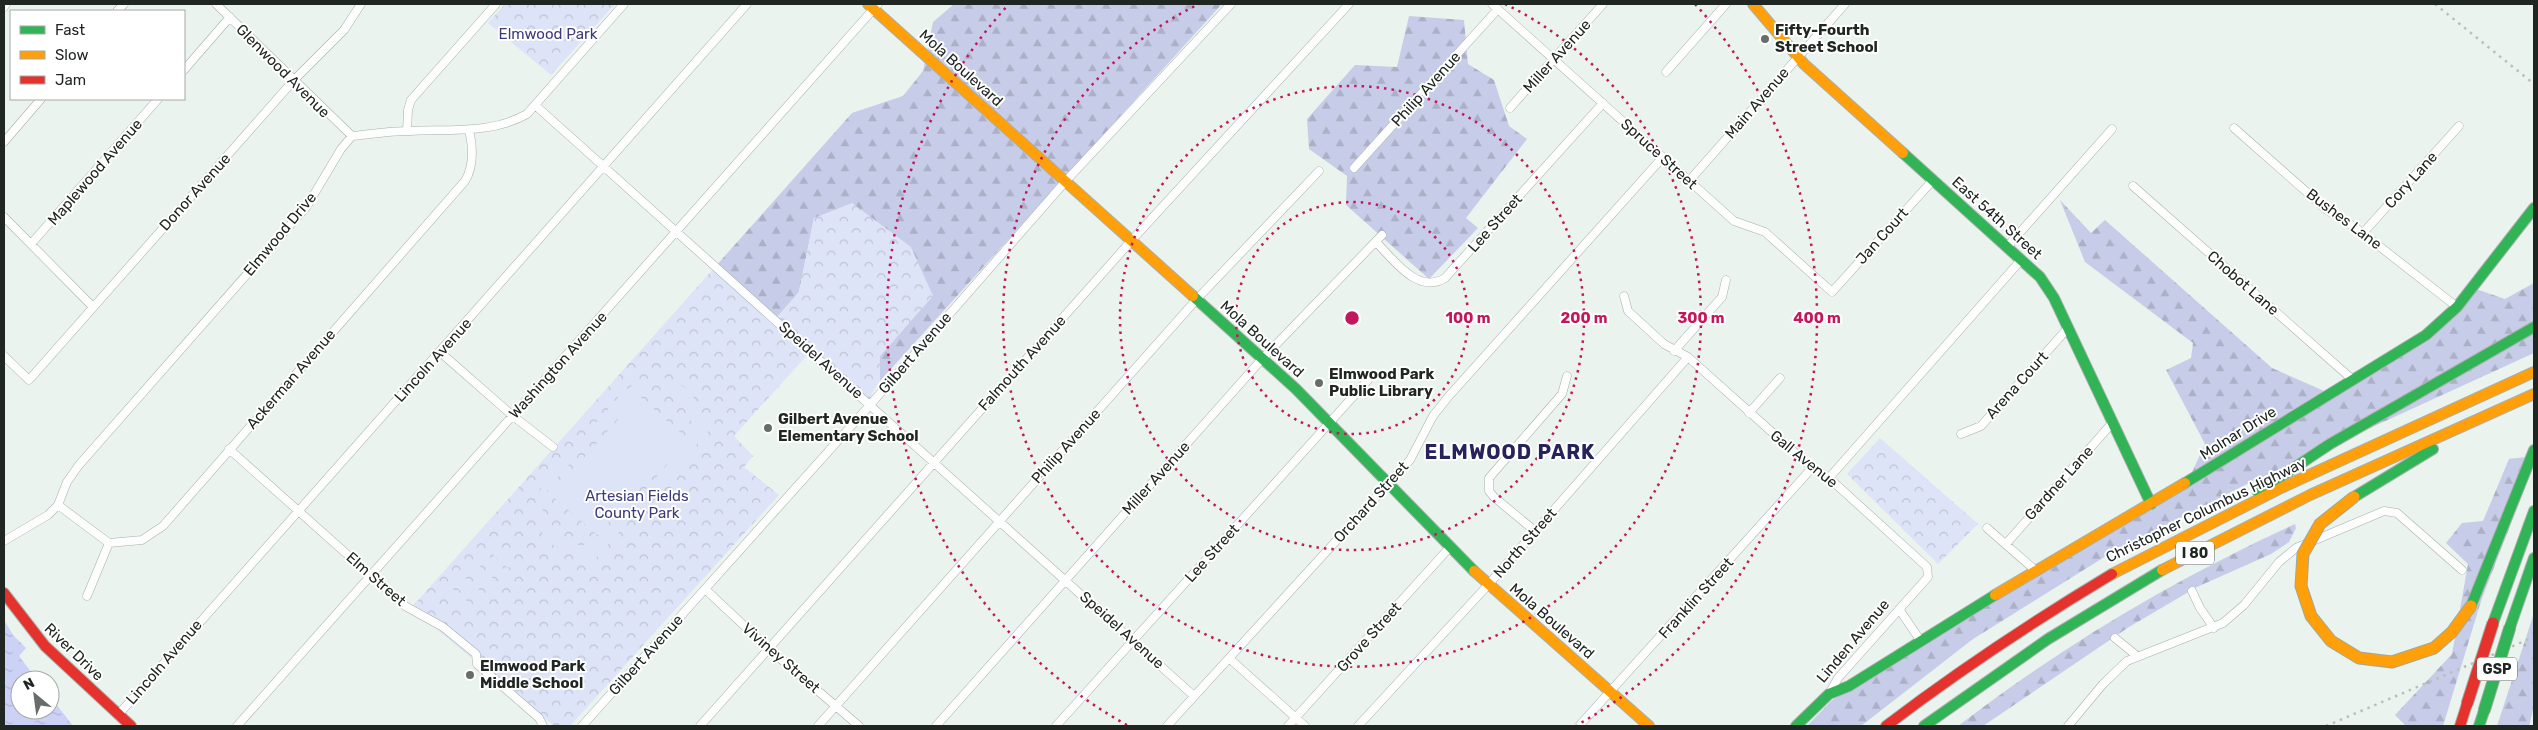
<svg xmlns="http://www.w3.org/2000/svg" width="2538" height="730" font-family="Rubik,sans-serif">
	<defs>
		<pattern id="forest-firs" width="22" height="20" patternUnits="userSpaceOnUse" patternTransform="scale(1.25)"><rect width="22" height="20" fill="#c7cde8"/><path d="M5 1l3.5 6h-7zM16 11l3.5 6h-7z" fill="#abb0c7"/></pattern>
		<pattern id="park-crowns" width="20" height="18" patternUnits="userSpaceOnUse" patternTransform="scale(1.25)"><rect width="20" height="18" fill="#dee4f7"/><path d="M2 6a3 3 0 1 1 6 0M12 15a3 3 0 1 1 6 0" fill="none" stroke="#bec3d3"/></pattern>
		<pattern id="water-ripples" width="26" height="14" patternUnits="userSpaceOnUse" patternTransform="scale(1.25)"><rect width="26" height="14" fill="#ccd1f6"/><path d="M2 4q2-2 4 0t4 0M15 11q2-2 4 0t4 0" fill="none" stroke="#afb3d3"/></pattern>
	</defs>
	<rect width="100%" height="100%" fill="#eaf3ed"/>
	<path fill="url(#forest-firs)" d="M 954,4 L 1222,4 L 880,381 L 880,356 L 933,295 L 814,218 L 799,292 L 775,320 L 715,267 L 852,113 L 903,96 L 923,71 L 933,22 Z
		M 1409,16 L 1464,20 L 1468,64 L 1494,80 L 1509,126 L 1527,139 L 1466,218 L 1478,228 L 1429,279 L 1346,205 L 1347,176 L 1309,149 L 1307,119 L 1355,65 L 1397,67 Z
		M 2060,200 L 2091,233 L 2105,220 L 2272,368 L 2331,394 L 2402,351 L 2473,288 L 2505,299 L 2534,283 L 2534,353 L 2239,488 L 2106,556 L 1973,639 L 1861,726 L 1807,726 L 1832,700 L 2188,481 L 2205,444 L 2166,370 L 2191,358 L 2193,343 L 2085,262 Z
		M 2534,456 L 2534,464 L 2481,601 L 2443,726 L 2406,726 L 2395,715 L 2452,654 L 2468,564 L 2446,543 L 2462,523 L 2483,521 L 2509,459 Z
		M 2295,524 L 2296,528 L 2289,542 L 2271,554 L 2197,587 L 2129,627 L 1983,726 L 1958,726 C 2062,646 2175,579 2295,524 Z
		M 2534,613 L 2534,706 L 2529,726 L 2497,726 Z"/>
	<path fill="url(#park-crowns)" d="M 505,4 L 615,4 L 551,75 L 488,23 Z
		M 852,203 L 911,247 L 933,296 L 880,356 L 880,381 L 872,393 L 870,405 L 810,352 L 734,436 L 753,456 L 744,467 L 779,495 L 570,726 L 554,726 L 411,608 L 715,267 L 775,319 L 799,292 L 814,218 Z
		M 1880,438 L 1978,524 L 1938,564 L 1847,474 Z"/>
	<path fill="#dee4f7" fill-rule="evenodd" d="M 650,378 L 665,378 L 684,387 L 693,396 L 701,413 L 714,425 L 589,566 C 585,562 581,558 577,555 C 570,550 559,550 552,544 C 533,528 532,503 544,483 L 623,392 L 636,383 ZM 654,385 C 685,388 699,413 687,442 C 667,465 648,487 628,509 C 619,519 610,533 599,540 C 582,550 559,545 548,528 C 540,515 542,500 549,487 L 635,391 Z
		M 639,396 L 685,437 L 597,535 L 551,495 Z
		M 494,543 L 515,561 L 508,568 L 488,550 Z
		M 485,553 L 506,571 L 499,578 L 478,560 Z
		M 476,563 L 496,581 L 490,588 L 469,570 Z
		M 464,577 L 485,595 L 476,604 L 455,586 Z
		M 453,589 L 474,607 L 465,617 L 444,598 Z"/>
	<path fill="url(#water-ripples)" d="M 4,620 L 13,635 L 26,648 L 19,656 L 37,680 L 20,680 L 20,710 L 50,710 L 50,696 L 73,726 L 4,726 Z"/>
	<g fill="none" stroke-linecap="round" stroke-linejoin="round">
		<g stroke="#a9afab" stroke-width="9">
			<path id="street" d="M 216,4 L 352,136
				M 1492,4 L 1734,221 L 1765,232 L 1832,292 L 1933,180
				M 4,7 L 6,4
				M 117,11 L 124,4
				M 184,70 L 230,17
				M 1666,72 L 1726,4
				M 535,105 L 1194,696
				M 1510,108 L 1603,4
				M 2234,128 L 2327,210 L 2356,228 L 2457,307
				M 407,131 L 408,110 L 411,100 L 496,4
				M 4,142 L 41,99
				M 1354,168 L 1498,9
				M 1689,181 L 1845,4
				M 2133,186 L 2353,380
				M 4,217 L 93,307
				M 2363,233 L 2459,126
				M 1376,242 C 1394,260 1418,295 1445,278 L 1603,103
				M 31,244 L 158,99
				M 2007,247 L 2112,129
				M 1624,296 L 1628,311 L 1664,344 L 1688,357 L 1812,468 L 1829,478 L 1927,567 L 1928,577 L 1838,678 L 1829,694
				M 1674,351 L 1722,297 L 1726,280
				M 440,352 L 513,416 L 553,447
				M 4,356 L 29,380 L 294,80 L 344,30 L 361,4
				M 1749,413 L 1780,378
				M 1961,434 L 1981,426 L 2068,328
				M 229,449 L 405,606 L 443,627 L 476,654 L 477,664 L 539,718 L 543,726
				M 1829,478 L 2021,260
				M 58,505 L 109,543 L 142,540 L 163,526 L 465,181 C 474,166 473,147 469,130
				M 1987,528 L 2035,570
				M 1535,531 L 1494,497 L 1489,491 L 1489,478 L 1562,394 L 1567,376
				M 4,541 L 48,515 L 58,505 L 67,482 L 79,465 L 307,206 L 341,149 L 352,136 C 371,134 390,131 410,131 C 449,129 492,134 527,114 L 624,4
				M 2006,544 L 2113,422
				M 705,589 L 768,648 L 859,726
				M 2192,591 L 2200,608 L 2214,628
				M 87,596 L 109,543
				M 1899,609 L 1920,640
				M 2115,638 L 2137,656
				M 1230,659 L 1305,726
				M 118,715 L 747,4
				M 237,726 L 878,4
				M 582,726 L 870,405 L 1065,182 L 1231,4
				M 700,726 L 1131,241 L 1349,4
				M 818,726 L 1196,300 L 1319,171
				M 936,726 L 1262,359 L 1382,235
				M 1056,726 L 1368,380
				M 1167,726 L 1410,460 L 1433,416 L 1449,396 L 1663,157
				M 1288,726 L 1450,547
				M 1358,726 L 1488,585 L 1688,357
				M 1579,726 L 1812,468
				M 2068,726 L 2103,684 L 2127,661 L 2223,623 L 2244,605 L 2279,562 L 2296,548 L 2384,511 L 2397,513 L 2462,570"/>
		</g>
		<g stroke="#a9afab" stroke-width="12">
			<path id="fast" d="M 1903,153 L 2040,277 L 2054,298 L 2151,504
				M 1193,296 L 1296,389 L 1474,571
				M 2185,483 L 2426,335 L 2457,307 L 2534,208
				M 2258,492 L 2330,444 L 2534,327
				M 2354,497 L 2433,449
				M 2471,606 L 2534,450
				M 2493,623 L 2534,511
				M 2510,627 L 2534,558
				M 1796,726 L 1829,694 L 1849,686 L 1995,595
				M 1924,726 L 2048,639 L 2162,570
				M 2479,726 L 2484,711"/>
		</g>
		<g stroke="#a9afab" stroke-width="12">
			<path id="slow" d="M 868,4 L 1193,296
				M 1753,4 L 1804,64 L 1903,153
				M 2162,570 L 2310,495 L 2534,394
				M 1474,571 L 1649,726
				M 2112,574 L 2281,488 L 2534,372
				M 1995,595 L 2185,483"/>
		</g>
		<g stroke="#a9afab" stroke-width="12">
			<path id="jam" d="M 4,593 L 45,646 L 131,726
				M 1886,726 C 1961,669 2032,622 2112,574
				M 2460,726 L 2467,704"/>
		</g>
		<use href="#street" stroke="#fcfdfc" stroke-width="8"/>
		<use href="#fast" stroke="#30b455" stroke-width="10"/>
		<use href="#slow" stroke="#ff9f0a" stroke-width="10"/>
		<use href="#jam" stroke="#e5322d" stroke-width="10"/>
		<path stroke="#bcbebd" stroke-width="2.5" stroke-dasharray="2.5 5" stroke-linecap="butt" d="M 2435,4 L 2534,84
			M 2326,726 L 2534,637"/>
		<g stroke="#9ca9a1" stroke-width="13" stroke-linecap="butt">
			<path id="fast-bridge" d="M 2484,711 L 2510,627"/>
		</g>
		<g stroke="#9ca9a1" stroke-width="13" stroke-linecap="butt">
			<path id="slow-bridge" d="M 2354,497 L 2320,524 L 2303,554 L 2301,586 L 2311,616 L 2331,641 L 2359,658 L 2392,662 L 2434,648 L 2452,632 L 2471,606"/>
		</g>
		<g stroke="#9ca9a1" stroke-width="13" stroke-linecap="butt">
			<path id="jam-bridge" d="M 2467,704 L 2493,623"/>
		</g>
		<use href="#fast-bridge" stroke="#30b455" stroke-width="11"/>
		<use href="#slow-bridge" stroke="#ff9f0a" stroke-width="11"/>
		<use href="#jam-bridge" stroke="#e5322d" stroke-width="11"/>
	</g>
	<g fill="none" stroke="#c2185b" stroke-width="2.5" stroke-dasharray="2.5 5">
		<circle cx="1352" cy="318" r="116"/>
		<circle cx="1352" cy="318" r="232"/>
		<path d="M1505 4A349 349 0 1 1 1199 4"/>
		<path d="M1127 725A465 465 0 0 1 1009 4M1695 4A465 465 0 0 1 1577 725"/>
	</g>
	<g fill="#676e69" stroke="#fff" stroke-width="2">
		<circle cx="1765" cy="39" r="5"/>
		<circle cx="1319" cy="383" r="5"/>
		<circle cx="768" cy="428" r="5"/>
		<circle cx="470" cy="675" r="5"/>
	</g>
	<g text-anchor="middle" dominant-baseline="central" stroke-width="4" stroke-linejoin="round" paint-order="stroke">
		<g fill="#fff" stroke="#636764" stroke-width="1">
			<rect x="2176" y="541.5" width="38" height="23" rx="4"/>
			<rect x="2477" y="657.5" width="40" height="23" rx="4"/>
		</g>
		<g font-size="14" font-weight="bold" fill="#202622">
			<text x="2195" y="553">I 80</text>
			<text x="2497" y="669">GSP</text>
		</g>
		<g font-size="15" font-weight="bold" fill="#202622" stroke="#fff" text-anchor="start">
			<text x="1775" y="30">Fifty-Fourth<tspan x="1775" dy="17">Street School</tspan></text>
			<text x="1329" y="374">Elmwood Park<tspan x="1329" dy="17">Public Library</tspan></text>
			<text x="778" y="419">Gilbert Avenue<tspan x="778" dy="17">Elementary School</tspan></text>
			<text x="480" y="666">Elmwood Park<tspan x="480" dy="17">Middle School</tspan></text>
		</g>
		<g font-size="15" fill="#3d3b7c" stroke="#fff">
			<text x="548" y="34">Elmwood Park</text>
			<text x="637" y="496">Artesian Fields<tspan x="637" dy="17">County Park</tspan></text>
		</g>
		<g font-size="15" fill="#202622" stroke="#fff">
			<text transform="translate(1557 56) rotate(-48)">Miller Avenue</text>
			<text transform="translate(961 68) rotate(42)">Mola Boulevard</text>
			<text transform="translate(283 71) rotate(45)">Glenwood Avenue</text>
			<text transform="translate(1426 89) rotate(-48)">Philip Avenue</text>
			<text transform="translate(1757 103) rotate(-49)">Main Avenue</text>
			<text transform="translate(1659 154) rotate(42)">Spruce Street</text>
			<text transform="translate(95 172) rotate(-49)">Maplewood Avenue</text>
			<text transform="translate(2411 180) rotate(-48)">Cory Lane</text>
			<text transform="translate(195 192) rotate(-48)">Donor Avenue</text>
			<text transform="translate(1997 218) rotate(42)">East 54th Street</text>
			<text transform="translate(2344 219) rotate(37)">Bushes Lane</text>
			<text transform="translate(1495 223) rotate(-48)">Lee Street</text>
			<text transform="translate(280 234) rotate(-50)">Elmwood Drive</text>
			<text transform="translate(1882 236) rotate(-48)">Jan Court</text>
			<text transform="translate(2243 283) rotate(41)">Chobot Lane</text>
			<text transform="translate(1262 339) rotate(42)">Mola Boulevard</text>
			<text transform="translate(915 353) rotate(-49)">Gilbert Avenue</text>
			<text transform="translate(433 360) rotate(-48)">Lincoln Avenue</text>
			<text transform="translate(821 360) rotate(42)">Speidel Avenue</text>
			<text transform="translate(1022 363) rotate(-48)">Falmouth Avenue</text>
			<text transform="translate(558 365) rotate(-48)">Washington Avenue</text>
			<text transform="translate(291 379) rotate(-49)">Ackerman Avenue</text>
			<text transform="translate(2017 385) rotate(-48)">Arena Court</text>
			<text transform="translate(2238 433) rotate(-32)">Molnar Drive</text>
			<text transform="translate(1066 446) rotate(-48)">Philip Avenue</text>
			<text transform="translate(1804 459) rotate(39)">Gall Avenue</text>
			<text transform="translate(1156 478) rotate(-48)">Miller Avenue</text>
			<text transform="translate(2059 483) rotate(-48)">Gardner Lane</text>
			<text transform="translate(1371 502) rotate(-48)">Orchard Street</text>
			<text transform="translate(2206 510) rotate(-26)">Christopher Columbus Highway</text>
			<text transform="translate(1525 543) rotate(-49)">North Street</text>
			<text transform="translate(1212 553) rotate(-48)">Lee Street</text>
			<text transform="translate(376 579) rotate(41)">Elm Street</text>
			<text transform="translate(1696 598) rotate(-48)">Franklin Street</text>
			<text transform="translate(1552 621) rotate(41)">Mola Boulevard</text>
			<text transform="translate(1122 630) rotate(42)">Speidel Avenue</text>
			<text transform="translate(1369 637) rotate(-48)">Grove Street</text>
			<text transform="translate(1853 641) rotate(-50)">Linden Avenue</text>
			<text transform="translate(74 652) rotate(44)">River Drive</text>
			<text transform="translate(646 655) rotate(-48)">Gilbert Avenue</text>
			<text transform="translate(781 658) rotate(41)">Viviney Street</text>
			<text transform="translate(164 662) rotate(-49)">Lincoln Avenue</text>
		</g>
		<g font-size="20" font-weight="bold" letter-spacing="1" fill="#26225b" stroke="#fff">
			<text x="1510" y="452">ELMWOOD PARK</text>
		</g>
	</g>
	<circle cx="1352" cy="318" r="8" fill="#c2185b" stroke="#fff" stroke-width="2.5"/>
	<g font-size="15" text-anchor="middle" font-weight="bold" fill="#c2185b" stroke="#fff" stroke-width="4" stroke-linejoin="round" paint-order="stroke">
		<text x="1468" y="323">100 m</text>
		<text x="1584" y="323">200 m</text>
		<text x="1701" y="323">300 m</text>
		<text x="1817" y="323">400 m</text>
	</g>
	<rect width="2538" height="730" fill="none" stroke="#202622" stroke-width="10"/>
	<rect x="10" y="10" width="175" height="90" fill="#ffffff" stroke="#a6a8a7"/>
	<rect x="20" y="26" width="25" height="8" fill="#30b455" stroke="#a6a8a7"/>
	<text x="55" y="35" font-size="15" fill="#202622">Fast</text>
	<rect x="20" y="51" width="25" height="8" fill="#ff9f0a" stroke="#a6a8a7"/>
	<text x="55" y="60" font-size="15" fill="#202622">Slow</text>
	<rect x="20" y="76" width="25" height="8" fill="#e5322d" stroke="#a6a8a7"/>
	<text x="55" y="85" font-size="15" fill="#202622">Jam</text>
	<g transform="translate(35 695) rotate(331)"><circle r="24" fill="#ffffff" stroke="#a6a8a7"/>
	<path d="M0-4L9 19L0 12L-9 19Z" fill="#676e69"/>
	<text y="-8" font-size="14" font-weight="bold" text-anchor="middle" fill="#202622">N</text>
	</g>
</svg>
